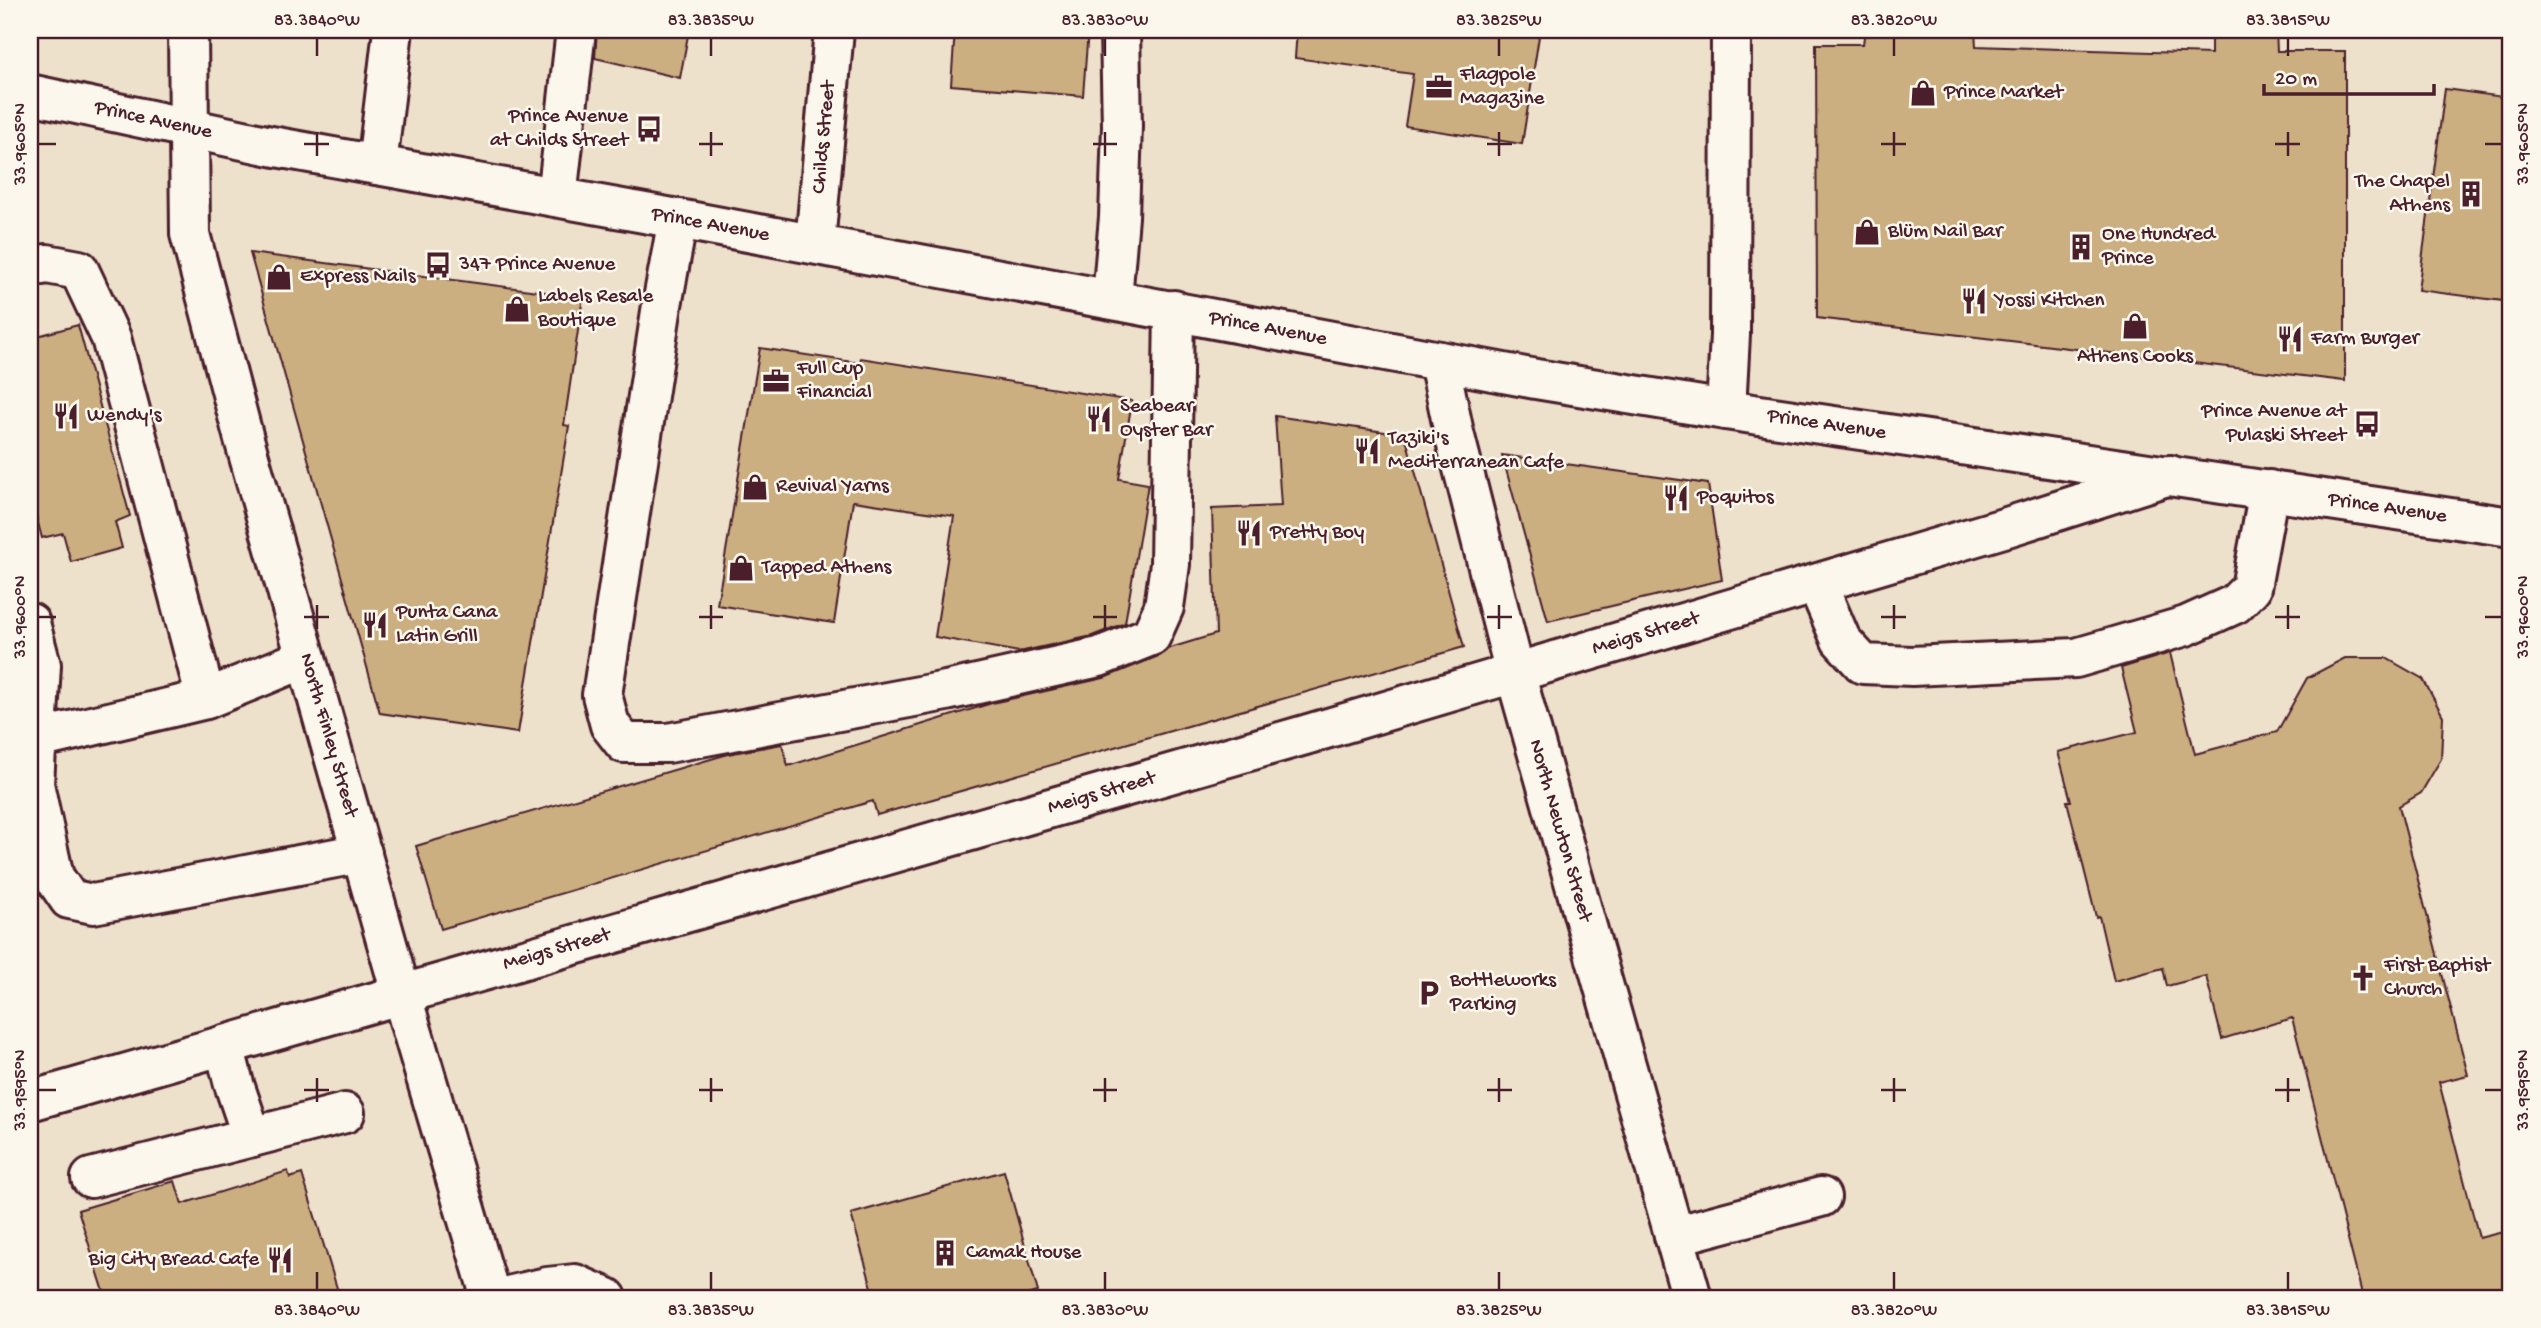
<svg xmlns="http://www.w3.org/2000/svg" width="2541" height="1328" font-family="'Gochi Hand',sans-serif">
	<rect width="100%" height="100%" fill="#ede1cc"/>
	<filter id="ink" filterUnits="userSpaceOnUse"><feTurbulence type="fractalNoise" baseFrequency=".0143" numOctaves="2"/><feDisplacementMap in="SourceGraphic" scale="14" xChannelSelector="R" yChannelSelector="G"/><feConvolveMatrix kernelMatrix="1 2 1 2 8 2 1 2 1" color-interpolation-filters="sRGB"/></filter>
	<g filter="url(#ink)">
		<path fill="#cbaf81" stroke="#4a1f2b" stroke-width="2" d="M 597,30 L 689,30 L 680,78 L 595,58 Z
			M 955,30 L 1088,30 L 1083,96 L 951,85 Z
			M 1297,30 L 1540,30 L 1522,144 L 1405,126 L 1413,74 L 1295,58 Z
			M 1865,30 L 1975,30 L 1976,46 L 2211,54 L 2211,30 L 2276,30 L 2277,51 L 2345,51 L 2345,381 L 1817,318 L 1816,44 L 1863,44 Z
			M 2445,89 L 2511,98 L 2511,302 L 2418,290 Z
			M 250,253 L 583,297 L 564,425 L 569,426 L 518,733 L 380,713 Z
			M 78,325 L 130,516 L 115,522 L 122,548 L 71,562 L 63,533 L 42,538 L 30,493 L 30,338 Z
			M 760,348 L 859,363 L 861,358 L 1132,401 L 1119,479 L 1148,484 L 1125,623 L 1092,636 L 1019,652 L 935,637 L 954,516 L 853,501 L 834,623 L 717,605 Z
			M 1275,416 L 1405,435 L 1464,647 L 877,815 L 873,801 L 441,929 L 416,846 L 728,754 L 782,744 L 788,766 L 992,703 L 1104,678 L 1159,656 L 1167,649 L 1216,634 L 1212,509 L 1281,506 Z
			M 1502,455 L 1708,484 L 1722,580 L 1548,621 Z
			M 2170,653 L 2195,754 L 2277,732 L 2307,678 L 2345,658 L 2386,658 L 2423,679 L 2443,716 L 2441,759 L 2421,793 L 2399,806 L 2468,1075 L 2439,1082 L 2479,1238 L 2511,1230 L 2511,1298 L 2363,1298 L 2292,1018 L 2222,1039 L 2206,976 L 2167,986 L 2163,968 L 2114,981 L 2099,916 L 2096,917 L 2067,801 L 2071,801 L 2058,752 L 2137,732 L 2121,668 Z
			M 288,1171 L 290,1178 L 302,1174 L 340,1298 L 106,1298 L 78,1210 L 175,1181 L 182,1204 Z
			M 1004,1171 L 1038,1292 L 1014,1298 L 875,1298 L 851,1214 Z"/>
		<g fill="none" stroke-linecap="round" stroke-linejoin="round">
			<g stroke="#4a1f2b" stroke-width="44">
				<g id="minor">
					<path id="s1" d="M 188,30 L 190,234 L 244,439 L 401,993 L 491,1298"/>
					<path d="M 377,165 L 393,30"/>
					<path d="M 557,197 L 576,30"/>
					<path d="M 678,219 L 662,305 L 602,695 L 610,725 L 624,743 L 668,743 L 946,691 L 1099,657 L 1151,636 L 1164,607 L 1170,564 L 1174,310"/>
					<path id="s2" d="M 815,244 L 834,30"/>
					<path d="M 30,267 L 47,264 L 79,270 L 111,338 L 206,699"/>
					<path d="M 1112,299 L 1119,217 L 1122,126 L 1120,30"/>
					<path id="s3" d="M 1439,361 L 1454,433 L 1515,673 L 1692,1298"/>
					<path d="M 1726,410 L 1730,335 L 1731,30"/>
					<path d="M 1817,584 L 1841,640 L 1863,664 L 1912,666 L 2076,658 L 2186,626 L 2235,604 L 2251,588 L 2269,490"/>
					<path d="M 30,623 L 41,665 L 34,784 L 54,877 L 69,899 L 93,904 L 362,853"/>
					<path d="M 30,738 L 37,739 L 206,699 L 306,658"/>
					<path id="s4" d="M 30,1101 L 1305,735 L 2007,527 L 2170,475"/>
					<path d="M 252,1137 L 345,1113"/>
					<path d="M 91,1178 L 252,1137 L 234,1084 L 224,1045"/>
					<path d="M 1674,1236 L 1821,1197"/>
					<path d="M 499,1298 L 547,1287 L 575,1284 L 607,1298"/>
				</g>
			</g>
			<g stroke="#4a1f2b" stroke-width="44">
				<g id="major">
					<path id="s5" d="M 30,94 L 271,146 L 678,219 L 1536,379 L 1726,410 L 2511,527"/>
				</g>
			</g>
			<use href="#minor" stroke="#fbf7ec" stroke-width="38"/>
			<use href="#major" stroke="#fbf7ec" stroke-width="38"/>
		</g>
	</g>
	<path fill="none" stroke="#4a1f2b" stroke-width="2.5" d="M 317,38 L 317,56M 711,38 L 711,56M 1105,38 L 1105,56M 1499,38 L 1499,56M 1894,38 L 1894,56M 2288,38 L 2288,56M 317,132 L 317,156M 711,132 L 711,156M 1105,132 L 1105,156M 1499,132 L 1499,156M 1894,132 L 1894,156M 2288,132 L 2288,156M 38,144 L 56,144M 304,144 L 329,144M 699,144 L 723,144M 1093,144 L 1117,144M 1487,144 L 1512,144M 1881,144 L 1906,144M 2275,144 L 2300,144M 2485,144 L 2502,144M 317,605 L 317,629M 711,605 L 711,629M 1105,605 L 1105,629M 1499,605 L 1499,629M 1894,605 L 1894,629M 2288,605 L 2288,629M 38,617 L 56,617M 304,617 L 329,617M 699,617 L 723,617M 1093,617 L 1117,617M 1487,617 L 1512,617M 1881,617 L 1906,617M 2275,617 L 2300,617M 2485,617 L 2502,617M 317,1078 L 317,1102M 711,1078 L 711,1102M 1105,1078 L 1105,1102M 1499,1078 L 1499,1102M 1894,1078 L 1894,1102M 2288,1078 L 2288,1102M 38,1090 L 56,1090M 304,1090 L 329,1090M 699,1090 L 723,1090M 1093,1090 L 1117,1090M 1487,1090 L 1512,1090M 1881,1090 L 1906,1090M 2275,1090 L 2300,1090M 2485,1090 L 2502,1090M 317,1272 L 317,1290M 711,1272 L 711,1290M 1105,1272 L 1105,1290M 1499,1272 L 1499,1290M 1894,1272 L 1894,1290M 2288,1272 L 2288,1290"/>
	<defs>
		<g id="office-bare" transform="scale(2.1)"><path d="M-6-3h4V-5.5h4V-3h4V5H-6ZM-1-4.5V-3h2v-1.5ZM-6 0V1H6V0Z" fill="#4a1f2b" stroke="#fbf7ec" stroke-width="2.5" paint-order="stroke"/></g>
		<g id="shop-bare" transform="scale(2.1)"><path d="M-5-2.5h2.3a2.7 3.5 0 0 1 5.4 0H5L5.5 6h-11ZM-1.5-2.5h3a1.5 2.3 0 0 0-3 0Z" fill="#4a1f2b" stroke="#fbf7ec" stroke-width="2.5" paint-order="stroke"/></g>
		<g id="bus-bare" transform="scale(2.1)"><path d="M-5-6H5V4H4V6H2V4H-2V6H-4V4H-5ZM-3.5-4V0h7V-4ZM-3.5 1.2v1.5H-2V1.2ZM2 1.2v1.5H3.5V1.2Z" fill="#4a1f2b" stroke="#fbf7ec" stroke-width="2.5" paint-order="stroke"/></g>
		<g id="building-bare" transform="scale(2.1)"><path d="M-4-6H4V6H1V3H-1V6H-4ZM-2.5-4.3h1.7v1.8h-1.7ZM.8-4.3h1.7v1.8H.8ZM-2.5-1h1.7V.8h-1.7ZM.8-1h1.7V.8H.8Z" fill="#4a1f2b" stroke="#fbf7ec" stroke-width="2.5" paint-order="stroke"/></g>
		<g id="restaurant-bare" transform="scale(2.1)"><path d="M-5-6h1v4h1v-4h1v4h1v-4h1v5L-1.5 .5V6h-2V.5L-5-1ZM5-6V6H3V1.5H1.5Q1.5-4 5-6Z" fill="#4a1f2b" stroke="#fbf7ec" stroke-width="2.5" paint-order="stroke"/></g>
		<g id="church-bare" transform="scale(2.1)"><path d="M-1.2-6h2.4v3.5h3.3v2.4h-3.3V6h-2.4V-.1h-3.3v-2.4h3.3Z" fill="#4a1f2b" stroke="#fbf7ec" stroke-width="2.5" paint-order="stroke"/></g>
		<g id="parking-bare" transform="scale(2.1)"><path d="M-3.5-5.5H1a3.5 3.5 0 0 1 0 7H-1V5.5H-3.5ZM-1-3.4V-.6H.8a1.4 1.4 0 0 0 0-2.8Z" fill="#4a1f2b" stroke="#fbf7ec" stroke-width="2.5" paint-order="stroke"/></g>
	</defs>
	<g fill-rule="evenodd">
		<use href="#office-bare" x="1439" y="87"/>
		<use href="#shop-bare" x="1923" y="93"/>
		<use href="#bus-bare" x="649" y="129"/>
		<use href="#building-bare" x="2471" y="194"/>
		<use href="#shop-bare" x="1867" y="232"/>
		<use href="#building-bare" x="2081" y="247"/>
		<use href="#bus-bare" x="438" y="265"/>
		<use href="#shop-bare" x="279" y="277"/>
		<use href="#restaurant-bare" x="1974" y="301"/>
		<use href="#shop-bare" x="517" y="309"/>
		<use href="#shop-bare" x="2135" y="326"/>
		<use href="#restaurant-bare" x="2290" y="339"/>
		<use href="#office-bare" x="776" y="381"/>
		<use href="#restaurant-bare" x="66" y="416"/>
		<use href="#restaurant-bare" x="1099" y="419"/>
		<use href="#bus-bare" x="2367" y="424"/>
		<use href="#restaurant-bare" x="1367" y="451"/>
		<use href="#shop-bare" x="755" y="487"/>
		<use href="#restaurant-bare" x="1676" y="498"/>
		<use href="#restaurant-bare" x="1249" y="533"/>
		<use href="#shop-bare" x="741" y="568"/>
		<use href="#restaurant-bare" x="375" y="625"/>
		<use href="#church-bare" x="2363" y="978"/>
		<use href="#parking-bare" x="1429" y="993"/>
		<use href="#building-bare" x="945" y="1253"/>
		<use href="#restaurant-bare" x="280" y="1260"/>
	</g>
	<g text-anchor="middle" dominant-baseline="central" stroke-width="5" stroke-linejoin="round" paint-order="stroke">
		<g font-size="21" fill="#4a1f2b" stroke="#fbf7ec" text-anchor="start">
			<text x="1460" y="75">Flagpole<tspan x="1460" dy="24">Magazine</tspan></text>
			<text x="1944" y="93">Prince Market</text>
			<text x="628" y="117" text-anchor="end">Prince Avenue<tspan x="628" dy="24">at Childs Street</tspan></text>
			<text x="2450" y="182" text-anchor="end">The Chapel<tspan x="2450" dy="24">Athens</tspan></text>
			<text x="1888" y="232">Blüm Nail Bar</text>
			<text x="2102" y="235">One Hundred<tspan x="2102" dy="24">Prince</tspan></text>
			<text x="459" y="265">347 Prince Avenue</text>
			<text x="300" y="277">Express Nails</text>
			<text x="538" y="297">Labels Resale<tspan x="538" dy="24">Boutique</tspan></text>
			<text x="1995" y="301">Yossi Kitchen</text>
			<text x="2311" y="339">Farm Burger</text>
			<text x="2135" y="357" text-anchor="middle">Athens Cooks</text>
			<text x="797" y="369">Full Cup<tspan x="797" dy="24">Financial</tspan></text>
			<text x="1120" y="407">Seabear<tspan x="1120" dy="24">Oyster Bar</tspan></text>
			<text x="2346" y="412" text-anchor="end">Prince Avenue at<tspan x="2346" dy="24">Pulaski Street</tspan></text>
			<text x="87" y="416">Wendy's</text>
			<text x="1388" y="439">Taziki's<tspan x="1388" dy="24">Mediterranean Cafe</tspan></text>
			<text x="776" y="487">Revival Yarns</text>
			<text x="1697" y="498">Poquitos</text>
			<text x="1270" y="533">Pretty Boy</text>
			<text x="762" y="568">Tapped Athens</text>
			<text x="396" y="613">Punta Cana<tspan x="396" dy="24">Latin Grill</tspan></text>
			<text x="2384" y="966">First Baptist<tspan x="2384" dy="24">Church</tspan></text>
			<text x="1450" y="981">Bottleworks<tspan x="1450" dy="24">Parking</tspan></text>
			<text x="966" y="1253">Camak House</text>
			<text x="259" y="1260" text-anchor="end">Big City Bread Cafe</text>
		</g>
		<g font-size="21" fill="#4a1f2b" stroke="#fbf7ec">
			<text stroke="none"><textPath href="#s5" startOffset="126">Prince Avenue</textPath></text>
			<text stroke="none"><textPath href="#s2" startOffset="107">Childs Street</textPath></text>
			<text stroke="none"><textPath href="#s5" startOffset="693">Prince Avenue</textPath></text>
			<text stroke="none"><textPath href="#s5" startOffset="1260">Prince Avenue</textPath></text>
			<text stroke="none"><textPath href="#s5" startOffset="1827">Prince Avenue</textPath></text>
			<text stroke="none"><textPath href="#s5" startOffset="2394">Prince Avenue</textPath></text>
			<text stroke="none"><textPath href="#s4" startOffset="1682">Meigs Street</textPath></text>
			<text stroke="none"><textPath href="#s1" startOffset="724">North Finley Street</textPath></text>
			<text stroke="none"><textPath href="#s4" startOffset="1115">Meigs Street</textPath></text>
			<text stroke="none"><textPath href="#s3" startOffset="485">North Newton Street</textPath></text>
			<text stroke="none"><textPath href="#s4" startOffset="548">Meigs Street</textPath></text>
		</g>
	</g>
	<rect width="2541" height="1328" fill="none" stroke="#fbf7ec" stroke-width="77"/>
	<path d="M2264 84v10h170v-10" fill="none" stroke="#4a1f2b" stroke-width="3.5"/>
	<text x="2275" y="84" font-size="21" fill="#4a1f2b" stroke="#fbf7ec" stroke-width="5" paint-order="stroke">20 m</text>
	<rect x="38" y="38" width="2464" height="1252" fill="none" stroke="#4a1f2b" stroke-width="2.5"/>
	<g font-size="18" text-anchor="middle" fill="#4a1f2b">
		<text x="317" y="25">83.3840°W</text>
		<text x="711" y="25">83.3835°W</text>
		<text x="1105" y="25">83.3830°W</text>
		<text x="1499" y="25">83.3825°W</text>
		<text x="1894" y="25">83.3820°W</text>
		<text x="2288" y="25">83.3815°W</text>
		<text transform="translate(19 144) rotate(-90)" y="6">33.9605°N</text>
		<text transform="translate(2522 144) rotate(-90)" y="6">33.9605°N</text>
		<text transform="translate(19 617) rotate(-90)" y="6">33.9600°N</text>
		<text transform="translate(2522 617) rotate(-90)" y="6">33.9600°N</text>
		<text transform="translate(19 1090) rotate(-90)" y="6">33.9595°N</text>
		<text transform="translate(2522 1090) rotate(-90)" y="6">33.9595°N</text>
		<text x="317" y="1315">83.3840°W</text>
		<text x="711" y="1315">83.3835°W</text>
		<text x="1105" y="1315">83.3830°W</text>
		<text x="1499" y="1315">83.3825°W</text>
		<text x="1894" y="1315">83.3820°W</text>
		<text x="2288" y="1315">83.3815°W</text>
	</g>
</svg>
